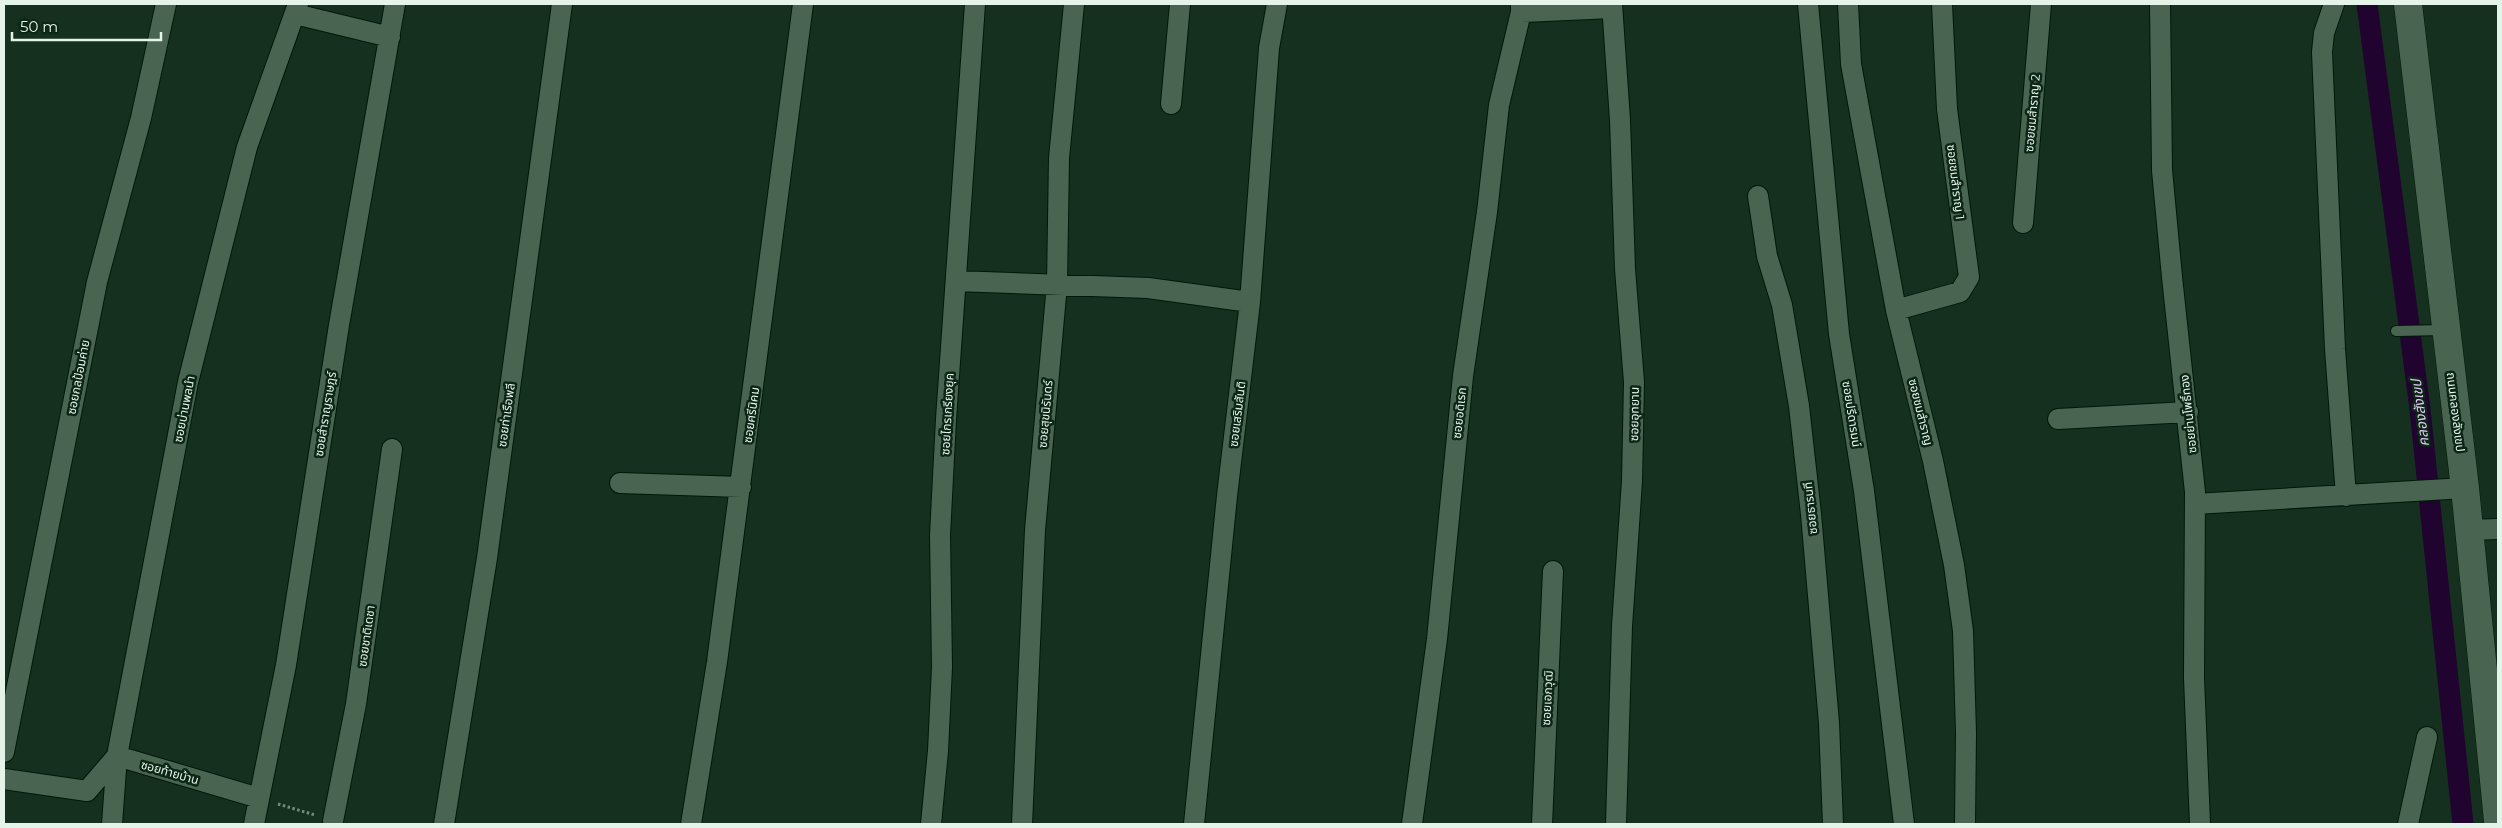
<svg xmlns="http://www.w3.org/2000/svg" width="2502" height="828" font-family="Montserrat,'Noto Sans Thai',sans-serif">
	<rect width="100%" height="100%" fill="#16301f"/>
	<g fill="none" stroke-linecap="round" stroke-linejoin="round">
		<path stroke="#20032f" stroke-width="21" d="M 2367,4 L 2420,409 L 2463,824"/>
		<g stroke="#011809" stroke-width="12">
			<path id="lane" d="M 2396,331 L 2445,330"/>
		</g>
		<g stroke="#011809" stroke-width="22">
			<path id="street" d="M 1612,4 L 1620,120 L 1625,269 L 1634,382 L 1632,481 L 1622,626 L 1616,824
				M 1808,4 L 1839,334 L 1864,491 L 1904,824
				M 1848,4 L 1851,64 L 1896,310 L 1933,461 L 1954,565 L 1963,631 L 1966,733 L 1965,824
				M 2160,4 L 2162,170 L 2172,277 L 2195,492 L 2194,678 L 2200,824
				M 2334,4 L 2324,33 L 2322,52 L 2335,349 L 2346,496
				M 1521,12 L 1612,8
				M 295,14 L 390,37
				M 1171,104 L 1180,4
				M 1758,196 L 1767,256 L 1782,305 L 1799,406 L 1811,514 L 1829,723 L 1833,824
				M 2023,223 L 2041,4
				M 956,281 L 1148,288 L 1250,302
				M 1896,310 L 1960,292 L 1969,277 L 1947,109 L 1942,4
				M 2058,419 L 2188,412
				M 620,483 L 741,487
				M 2195,504 L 2465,488
				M 2469,530 L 2498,529
				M 4,752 L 97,282 L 141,118 L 166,4
				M 4,779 L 87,791 L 117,756 L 259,798
				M 333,821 L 356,704 L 392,449
				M 112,824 L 117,756 L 188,382 L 247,147 L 298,4
				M 254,824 L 286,665 L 339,325 L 395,4
				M 444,824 L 487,558 L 562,4
				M 691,824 L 717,662 L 803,4
				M 931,824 L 938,751 L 942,667 L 940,535 L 946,419 L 975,4
				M 1022,824 L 1035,530 L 1057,284 L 1059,158 L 1074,4
				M 1194,824 L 1227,496 L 1250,302 L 1269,48 L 1277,4
				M 1412,824 L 1437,639 L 1463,376 L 1487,212 L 1499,105 L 1521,12 L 1521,4
				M 1542,824 L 1553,571
				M 2408,824 L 2427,737"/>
		</g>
		<g stroke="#011809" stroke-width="29">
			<path id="secondary" d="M 2408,4 L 2465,488 L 2498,821"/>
		</g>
		<path stroke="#768b7d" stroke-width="3" stroke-dasharray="2.5 2.5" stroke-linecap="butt" d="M 278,804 L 315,815"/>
		<use href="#lane" stroke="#496551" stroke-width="10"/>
		<use href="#street" stroke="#496551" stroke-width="20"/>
		<use href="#secondary" stroke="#496551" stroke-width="28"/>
	</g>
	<g text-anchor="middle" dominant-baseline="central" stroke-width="5" stroke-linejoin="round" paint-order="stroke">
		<g font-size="12" fill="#e5f4e9" stroke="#0c2616">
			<text transform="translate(2032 113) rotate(-85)">ซอยชมสำราญ 2</text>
			<text transform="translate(1956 182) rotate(83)">ซอยชมสำราญ 1</text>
			<text transform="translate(78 377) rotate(-79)">ซอยกลป้อมค่าย</text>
			<text transform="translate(184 409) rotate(-79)">ซอยบ่านพลนำ</text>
			<text transform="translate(1921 412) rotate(76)">ซอยชมสำราญ</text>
			<text transform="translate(2456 412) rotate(83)">ถนนคลองสังเขป</text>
			<text transform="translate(1459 413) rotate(-84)">ซอยอดิเรก</text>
			<text transform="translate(325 414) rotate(-81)">ซอยสำราญราษฎร์</text>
			<text transform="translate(947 414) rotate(-87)">ซอยไกรเกรียงยุค</text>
			<text transform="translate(1045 414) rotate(-85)">ซอยสุขนิรันดร์</text>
			<text transform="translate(1237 414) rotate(-83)">ซอยเสริมสันติ</text>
			<text transform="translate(1634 414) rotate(-89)">ซอยอุทยาน</text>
			<text transform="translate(1852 414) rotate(81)">ซอยปรีดารมน์</text>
			<text transform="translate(2188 414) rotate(-96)">ซอยย่านโพธิ์ทอง</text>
			<text transform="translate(506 415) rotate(-82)">ซอยท่าเรือพลี</text>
			<text transform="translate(751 415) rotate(-82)">ซอยศรีนิคม</text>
			<text transform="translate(1810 508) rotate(-96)">ซอยธารนที</text>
			<text transform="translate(366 636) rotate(-82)">ซอยชาติเดชา</text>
			<text transform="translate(1547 698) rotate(-87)">ซอยเอกวุฒิ</text>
			<text transform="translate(170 772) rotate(16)">ซอยท้ายบ้าน</text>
		</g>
		<g font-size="14" font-style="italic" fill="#e2c6f5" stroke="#0c2616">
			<text transform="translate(2420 413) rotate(-97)">คลองสังเขป</text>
		</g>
	</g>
	<rect width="2502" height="828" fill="none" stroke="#e5f4e9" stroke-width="10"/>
	<path d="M12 32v8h149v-8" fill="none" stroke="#e5f4e9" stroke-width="2.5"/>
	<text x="20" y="32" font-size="15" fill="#e5f4e9" stroke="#0c2616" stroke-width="4" paint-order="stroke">50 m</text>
</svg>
